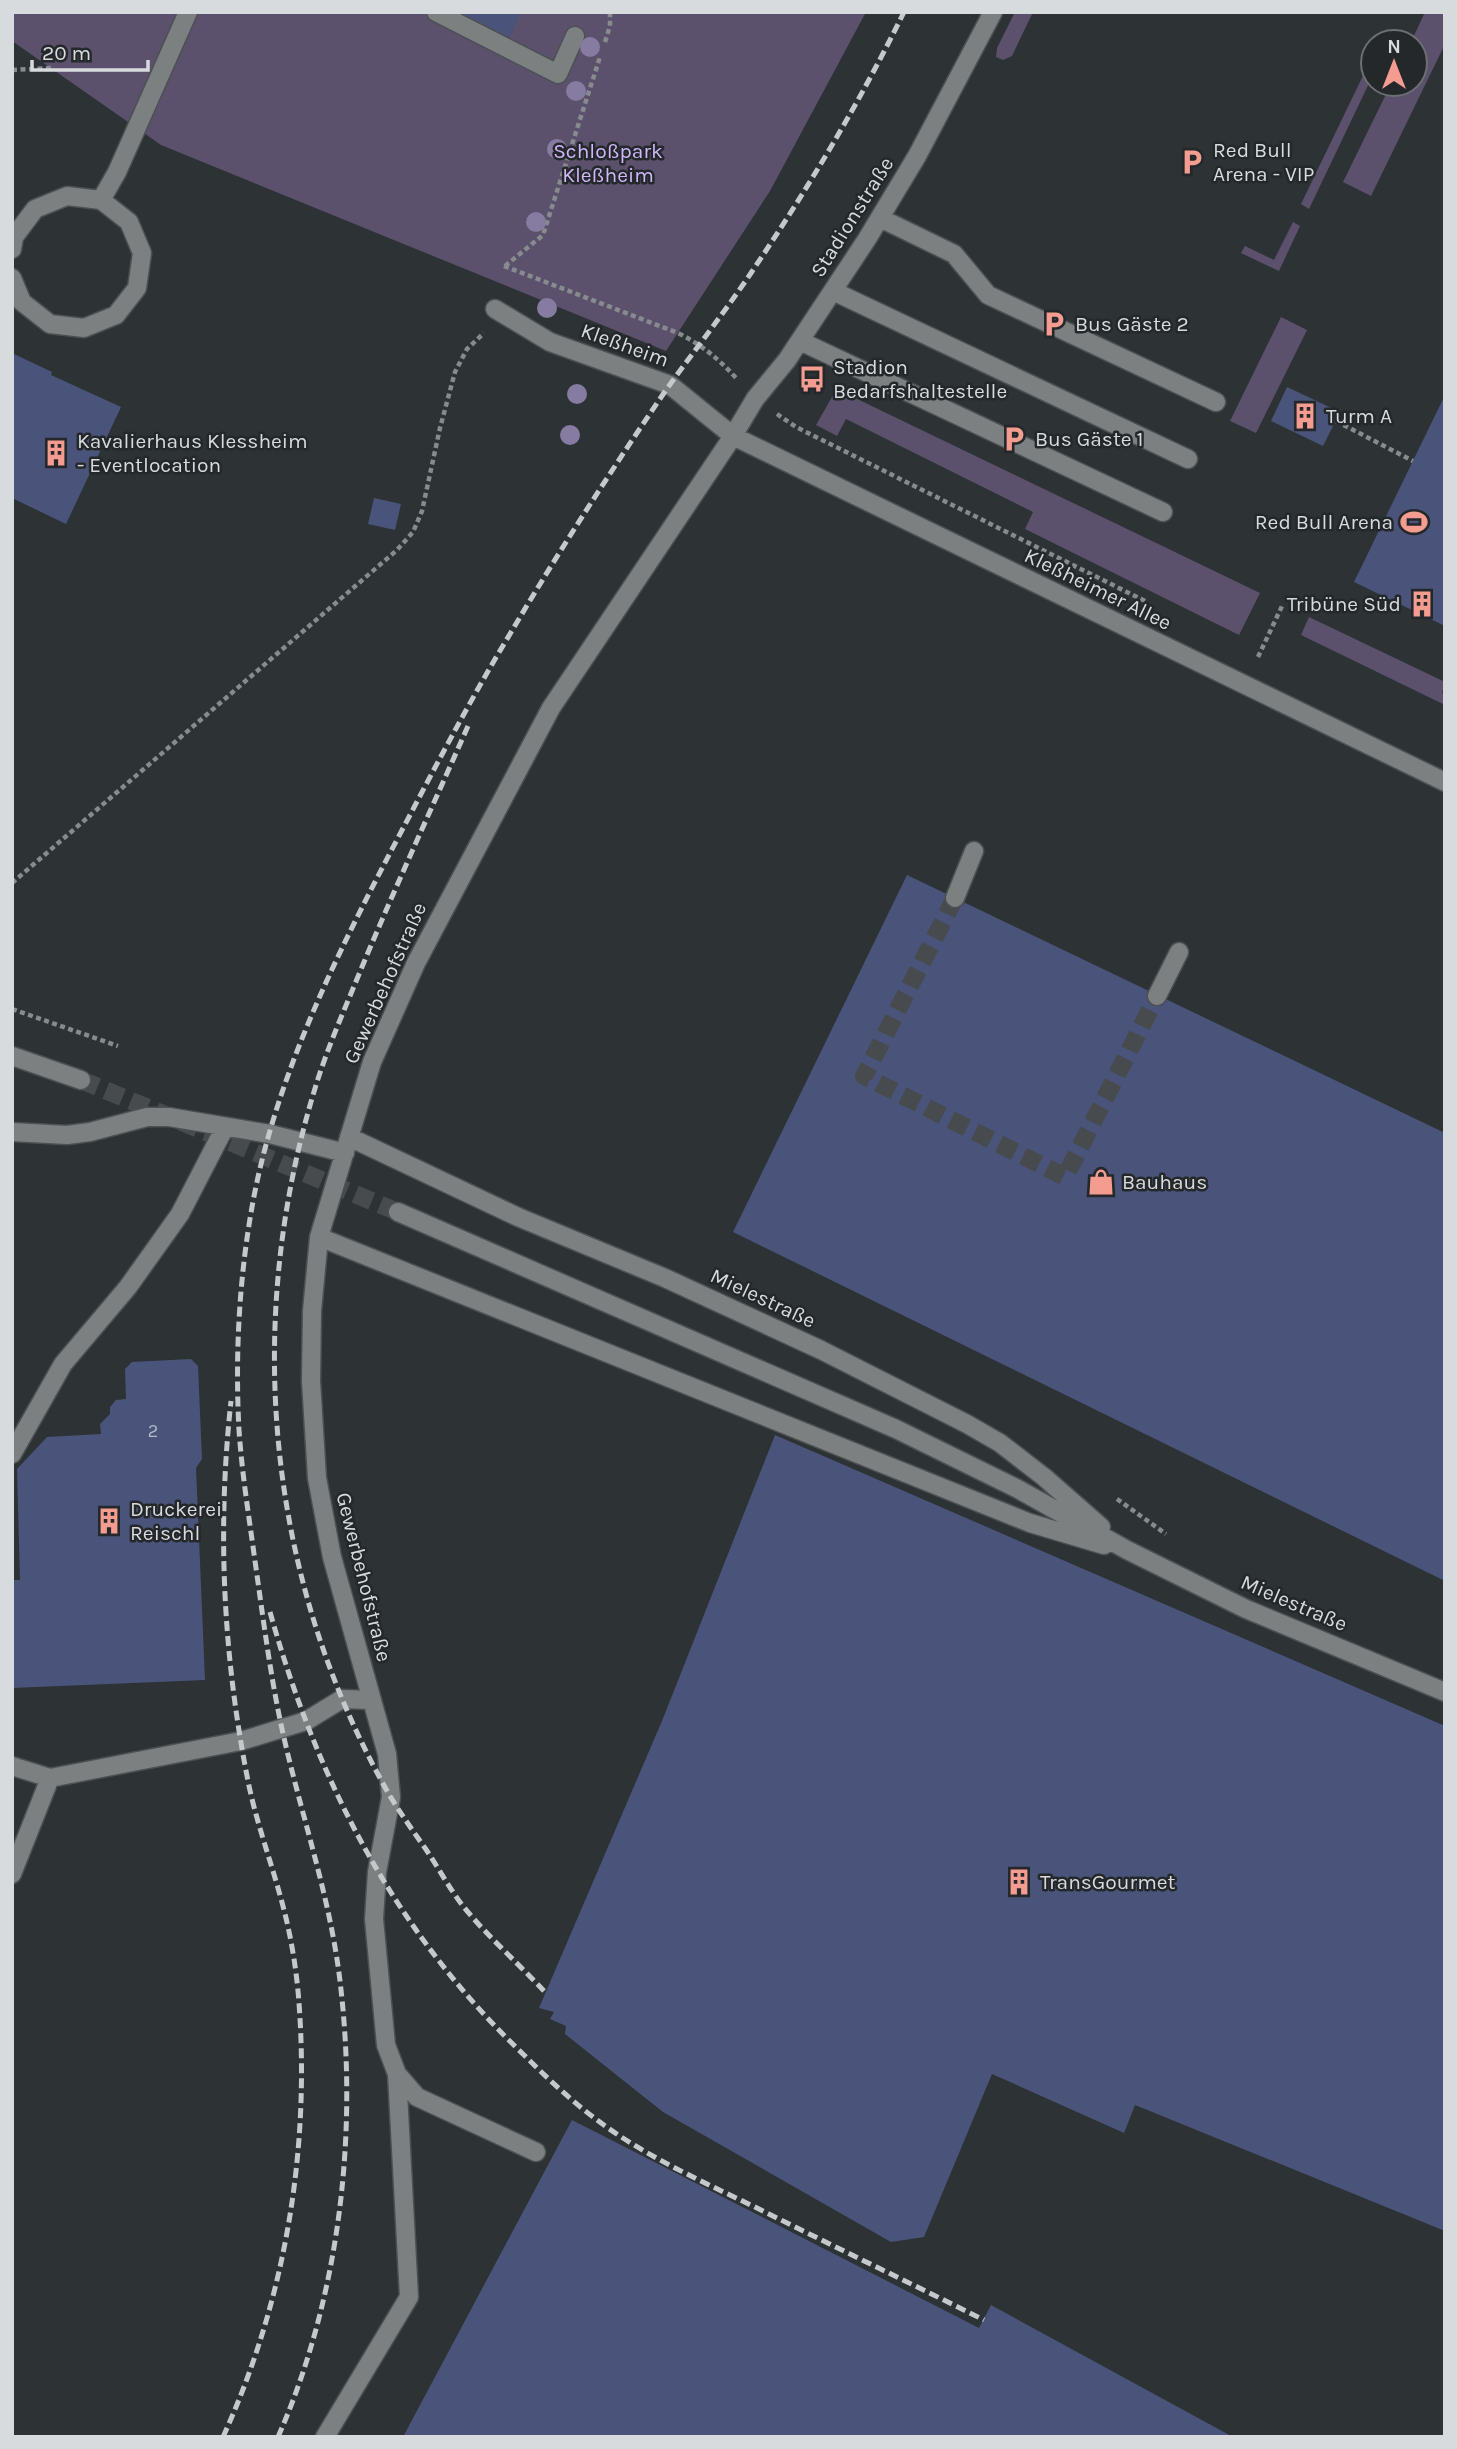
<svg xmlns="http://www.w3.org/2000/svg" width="1457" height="2449" font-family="Karla,sans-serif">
	<rect width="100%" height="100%" fill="#2d3235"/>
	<path fill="#5b516d" d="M 12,12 L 866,12 L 770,191 L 666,351 L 161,145 L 12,41 Z
		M 1015,12 L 1033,12 L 1012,56 L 1003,60 L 996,57 L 997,48 Z
		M 1425,12 L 1445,12 L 1445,44 L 1371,196 L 1343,182 L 1391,84 L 1415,84 L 1415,42 L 1411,42 Z
		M 1373,55 L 1373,75 L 1309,209 L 1301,204 Z
		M 1293,222 L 1300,226 L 1279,271 L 1241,253 L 1245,246 L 1274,260 Z
		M 1281,317 L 1307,330 L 1256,433 L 1230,421 Z
		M 844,387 L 855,388 L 851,396 L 1260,593 L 1239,635 L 1025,529 L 1033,512 L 846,419 L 837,436 L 816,425 L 836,390 Z
		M 1309,617 L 1445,682 L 1442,693 L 1445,695 L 1445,705 L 1301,635 Z"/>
	<path fill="#4a547a" d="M 448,12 L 521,12 L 509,39 Z
		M 12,353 L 52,372 L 51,375 L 121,407 L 66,524 L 12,498 Z
		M 1287,387 L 1340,412 L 1323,446 L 1271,421 Z
		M 1445,395 L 1445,626 L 1354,582 Z
		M 374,498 L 401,504 L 395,530 L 368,524 Z
		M 907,875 L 1445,1133 L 1445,1581 L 733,1232 Z
		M 191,1359 L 198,1366 L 202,1459 L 196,1468 L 205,1680 L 12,1688 L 12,1580 L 20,1580 L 17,1469 L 47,1437 L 101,1434 L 100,1424 L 110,1414 L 110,1407 L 116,1400 L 126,1399 L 125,1369 L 132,1362 Z
		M 775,1435 L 1445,1726 L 1445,2231 L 1135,2105 L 1124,2133 L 992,2074 L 924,2237 L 891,2242 L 663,2112 L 565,2034 L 566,2026 L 550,2019 L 554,2012 L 539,2008 L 662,1721 Z
		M 572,2120 L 979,2328 L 991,2305 L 1233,2437 L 403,2437 Z"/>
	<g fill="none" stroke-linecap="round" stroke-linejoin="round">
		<path stroke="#474b4e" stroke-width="18" stroke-dasharray="18 9" stroke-linecap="butt" d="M 955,898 L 864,1076 L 1065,1177 L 1157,996
			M 81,1080 L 398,1212"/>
		<g stroke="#4c5053" stroke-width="21">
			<path id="minor" d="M 436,12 L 558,74 L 575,36
				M 101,200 L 117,172 L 188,12
				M 880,218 L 954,254 L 988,295 L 1216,402
				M 12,249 L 14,237 L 35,209 L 67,196 L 101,200 L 129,222 L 142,253 L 137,288 L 116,315 L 84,328 L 50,324 L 22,302 L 12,278
				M 833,291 L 1188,459
				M 495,309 L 550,342 L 670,385 L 733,436 L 1445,782
				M 800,341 L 1163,512
				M 955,898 L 974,851
				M 1157,996 L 1179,952
				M 12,1056 L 81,1080
				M 12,1132 L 67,1135 L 90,1132 L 147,1117 L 169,1117 L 270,1134 L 345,1153
				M 349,1137 L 518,1217 L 665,1278 L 821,1350 L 967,1424 L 1000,1443 L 1044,1477 L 1101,1527
				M 398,1212 L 896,1429 L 1018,1489 L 1127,1550 L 1246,1609 L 1445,1692
				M 319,1237 L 1030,1523 L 1104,1545
				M 12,1454 L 63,1364 L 128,1287 L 180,1214 L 225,1127
				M 12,1766 L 50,1778 L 241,1741 L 306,1721 L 342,1699 L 371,1700
				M 12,1874 L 50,1778
				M 536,2152 L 417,2097 L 397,2074 L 386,2045 L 374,1919 L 377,1872 L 391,1797 L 387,1754 L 332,1557 L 317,1478 L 311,1381 L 312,1311 L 319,1237 L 372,1062 L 416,963 L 551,708 L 733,436 L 755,399 L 787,360 L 867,239 L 917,156 L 993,12
				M 325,2437 L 409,2297 L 397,2074"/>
		</g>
		<path stroke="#878b8d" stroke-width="4.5" stroke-dasharray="5 3.5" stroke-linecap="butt" d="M 605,42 L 610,26 L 610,12
			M 12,70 L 51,68
			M 504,266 L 678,333 C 702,345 719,359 737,379
			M 505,266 L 543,235 L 600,57
			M 777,414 L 796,427 L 1147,602
			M 1336,421 L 1413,461
			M 1258,657 L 1283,604
			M 12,883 L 397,550 L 413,532 L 422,511 L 440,428 L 455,372 L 467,349 L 484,333
			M 12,1009 L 118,1046
			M 1117,1499 L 1166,1534"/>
		<use href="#minor" stroke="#7d8081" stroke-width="18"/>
		<path stroke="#c6c9cb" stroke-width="5" stroke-dasharray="10 5" stroke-linecap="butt" d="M 468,726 C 431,810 392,894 357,979 C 343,1013 328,1047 317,1082 C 242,1320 266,1580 390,1796 C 401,1814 413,1831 425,1848 C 438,1867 449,1888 463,1906 C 487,1936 518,1963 544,1991
			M 270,1612 C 318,1783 395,1932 524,2055 C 550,2081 578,2107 608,2128 C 655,2161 710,2185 761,2210 C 835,2247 910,2283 984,2320
			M 223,2437 C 285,2301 310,2152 299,2003 C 297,1974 292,1942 285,1914 C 274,1869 257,1826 248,1781 C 223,1655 217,1529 231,1401
			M 278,2437 C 341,2294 359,2127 339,1973 C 328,1890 300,1811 282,1729 C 270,1674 263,1617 255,1561 C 249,1517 242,1474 239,1430 C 235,1356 239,1280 252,1207 C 274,1083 332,964 390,853 C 429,779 467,705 510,634 C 559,551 612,469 666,390 C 694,351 724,313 751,273 C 807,190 860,102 904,12"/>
	</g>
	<g fill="#867ba1">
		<circle cx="590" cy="47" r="10"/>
		<circle cx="576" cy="91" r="10"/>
		<circle cx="557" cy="149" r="10"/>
		<circle cx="536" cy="222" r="10"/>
		<circle cx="547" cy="308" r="10"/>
		<circle cx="577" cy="394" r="10"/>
		<circle cx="570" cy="435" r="10"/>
	</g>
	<defs>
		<g id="parking-bare" transform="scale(2.1)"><path d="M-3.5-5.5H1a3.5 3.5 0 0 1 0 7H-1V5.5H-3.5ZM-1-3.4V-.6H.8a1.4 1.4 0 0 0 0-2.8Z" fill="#f59c91" stroke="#24282b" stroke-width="2.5" paint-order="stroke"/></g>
		<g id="bus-bare" transform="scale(2.1)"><path d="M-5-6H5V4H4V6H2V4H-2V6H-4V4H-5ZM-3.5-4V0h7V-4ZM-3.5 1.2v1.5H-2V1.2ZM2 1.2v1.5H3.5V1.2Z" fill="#f59c91" stroke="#24282b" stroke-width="2.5" paint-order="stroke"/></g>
		<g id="building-bare" transform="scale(2.1)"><path d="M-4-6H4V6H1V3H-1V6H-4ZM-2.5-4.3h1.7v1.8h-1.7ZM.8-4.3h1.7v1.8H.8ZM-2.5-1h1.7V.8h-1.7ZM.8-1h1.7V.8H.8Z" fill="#f59c91" stroke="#24282b" stroke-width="2.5" paint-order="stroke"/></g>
		<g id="stadium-bare" transform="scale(2.1)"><path d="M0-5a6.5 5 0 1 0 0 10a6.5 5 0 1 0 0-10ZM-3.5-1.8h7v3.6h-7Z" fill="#f59c91" stroke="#24282b" stroke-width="2.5" paint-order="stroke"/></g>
		<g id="shop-bare" transform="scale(2.1)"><path d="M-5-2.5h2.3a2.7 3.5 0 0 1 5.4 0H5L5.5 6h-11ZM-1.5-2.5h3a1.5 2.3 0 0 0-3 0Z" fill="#f59c91" stroke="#24282b" stroke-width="2.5" paint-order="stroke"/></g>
	</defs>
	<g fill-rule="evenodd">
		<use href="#parking-bare" x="1192" y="162"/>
		<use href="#parking-bare" x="1054" y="324"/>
		<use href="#bus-bare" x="812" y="379"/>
		<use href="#building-bare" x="1305" y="416"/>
		<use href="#parking-bare" x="1014" y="439"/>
		<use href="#building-bare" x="56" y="453"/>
		<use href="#stadium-bare" x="1414" y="522"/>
		<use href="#building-bare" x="1422" y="604"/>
		<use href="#shop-bare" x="1101" y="1182"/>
		<use href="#building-bare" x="109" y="1521"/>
		<use href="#building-bare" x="1019" y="1882"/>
	</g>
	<g text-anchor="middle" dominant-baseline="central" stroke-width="5" stroke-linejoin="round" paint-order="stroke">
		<g font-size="18" fill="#b4b9c4">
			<text x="153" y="1431">2</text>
		</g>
		<g font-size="21" fill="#d8dbdd" stroke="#24282b" text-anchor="start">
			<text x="1213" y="150">Red Bull<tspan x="1213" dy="24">Arena - VIP</tspan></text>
			<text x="1075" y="324">Bus Gäste 2</text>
			<text x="833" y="367">Stadion<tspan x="833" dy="24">Bedarfshaltestelle</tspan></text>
			<text x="1326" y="416">Turm A</text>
			<text x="1035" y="439">Bus Gäste 1</text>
			<text x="77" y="441">Kavalierhaus Klessheim<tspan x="77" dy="24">- Eventlocation</tspan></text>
			<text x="1393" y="522" text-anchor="end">Red Bull Arena</text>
			<text x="1401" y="604" text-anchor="end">Tribüne Süd</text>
			<text x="1122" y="1182">Bauhaus</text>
			<text x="130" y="1509">Druckerei<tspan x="130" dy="24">Reischl</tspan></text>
			<text x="1040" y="1882">TransGourmet</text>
		</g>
		<g font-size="21" fill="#cfb7f9" stroke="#24282b">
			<text x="608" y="151">Schloßpark<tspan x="608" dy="24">Kleßheim</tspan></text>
		</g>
		<g font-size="21" fill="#d8dbdd" stroke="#24282b">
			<text transform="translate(852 217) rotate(-58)">Stadionstraße</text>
			<text transform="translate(625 345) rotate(20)">Kleßheim</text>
			<text transform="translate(1098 589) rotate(26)">Kleßheimer Allee</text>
			<text transform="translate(385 983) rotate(-66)">Gewerbehofstraße</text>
			<text transform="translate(763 1298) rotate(25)">Mielestraße</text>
			<text transform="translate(364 1577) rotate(76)">Gewerbehofstraße</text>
			<text transform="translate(1294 1603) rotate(23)">Mielestraße</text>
		</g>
	</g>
	<rect width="1457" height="2449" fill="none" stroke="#d8dbdd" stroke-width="28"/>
	<g transform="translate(1394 63)"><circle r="33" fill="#24282b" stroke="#6c7072" stroke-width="2"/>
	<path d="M0-5L12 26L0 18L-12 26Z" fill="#f59c91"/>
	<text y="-10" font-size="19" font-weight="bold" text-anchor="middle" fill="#d8dbdd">N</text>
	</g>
	<path d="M32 60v10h116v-10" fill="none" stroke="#d8dbdd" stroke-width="3.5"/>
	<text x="42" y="60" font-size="21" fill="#d8dbdd" stroke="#24282b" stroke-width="5" paint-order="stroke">20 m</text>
</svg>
